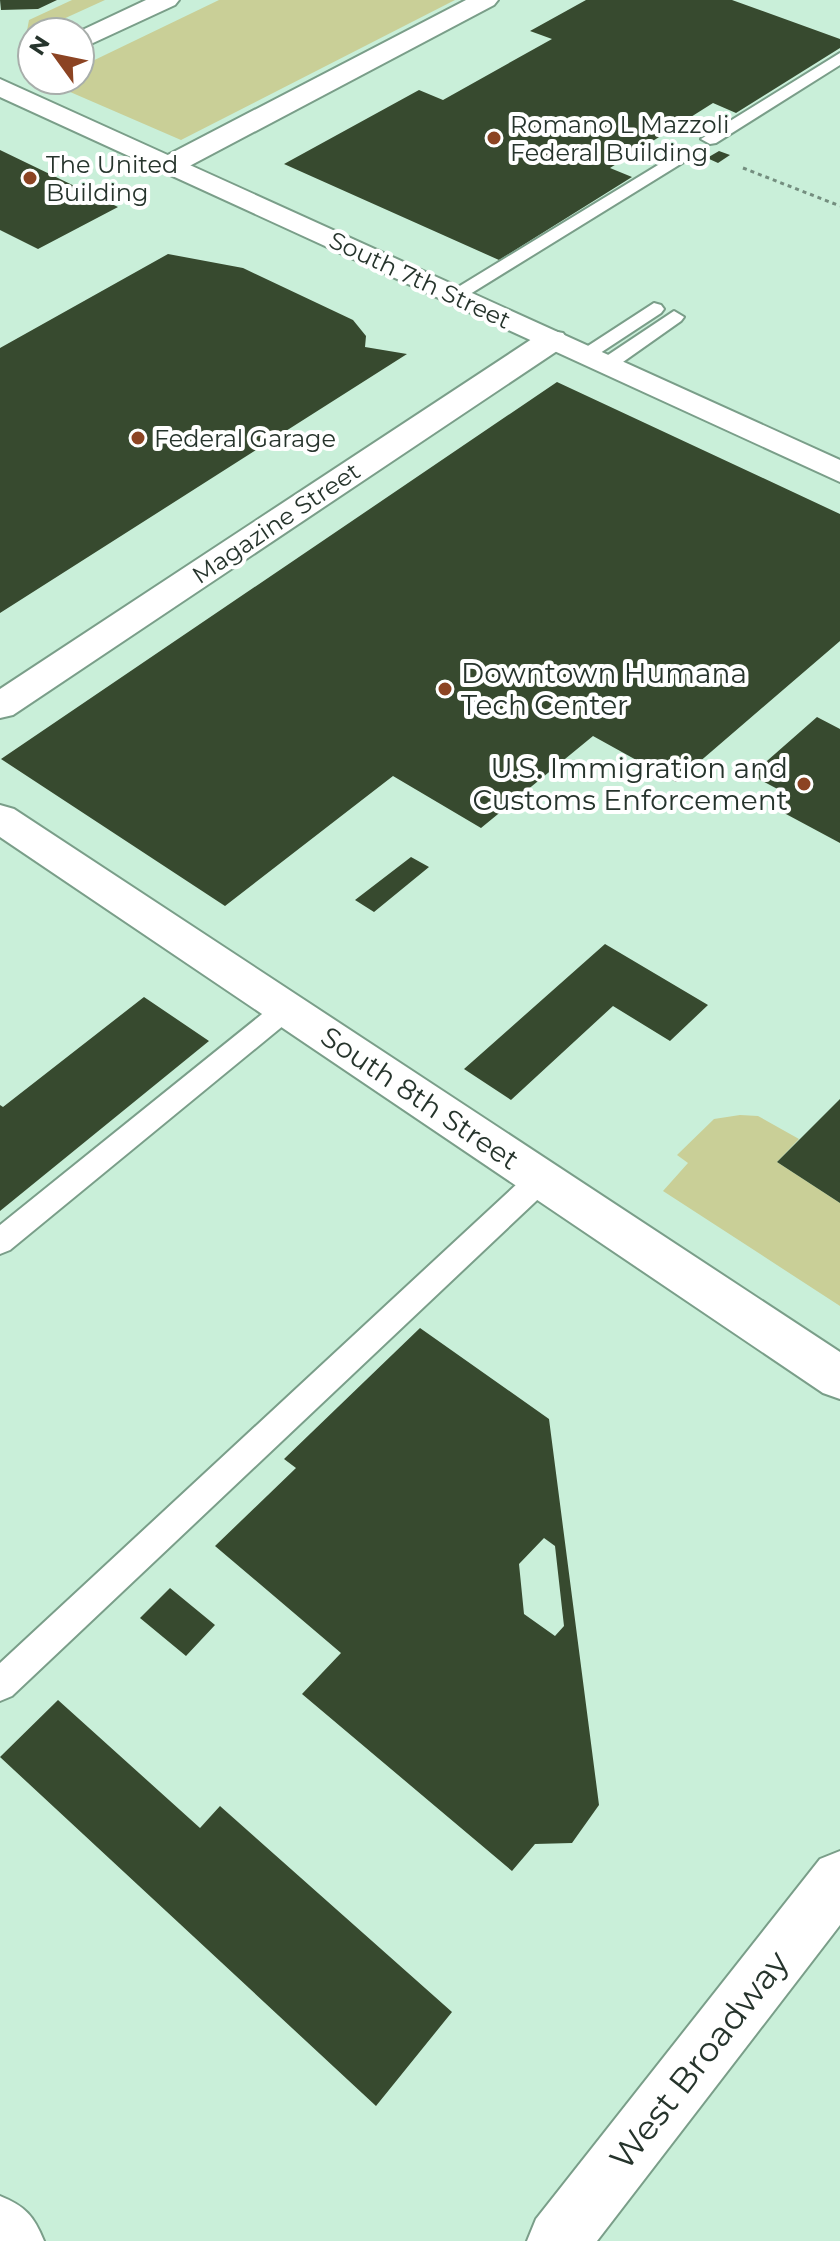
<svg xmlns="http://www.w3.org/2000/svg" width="840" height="2241" font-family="Montserrat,sans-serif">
	<rect width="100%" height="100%" fill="#c9efd9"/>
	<path fill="#c9cf97" d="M 72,0 L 105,0 L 26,36 L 29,20 Z
		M 219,0 L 455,0 L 181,140 L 54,85 L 54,80 L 80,80 L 80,67 Z
		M 740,1115 L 758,1116 L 799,1139 L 777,1162 L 840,1203 L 840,1306 L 663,1191 L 688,1163 L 677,1155 L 714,1119 Z"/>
	<path fill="#374a2f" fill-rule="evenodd" d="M 0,0 L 57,0 L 38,9 L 1,10 Z
		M 586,0 L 732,0 L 840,39 L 840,48 L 736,113 L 713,103 L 610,168 L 632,177 L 499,260 L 284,164 L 419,90 L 443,100 L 552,39 L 530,31 Z
		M 0,150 L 118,207 L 38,249 L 0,230 Z
		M 719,151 L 730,155 L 718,163 L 707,158 Z
		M 168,254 L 243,268 L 353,320 L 366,336 L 365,347 L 407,354 L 0,613 L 0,348 Z
		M 557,382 L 840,514 L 840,641 L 676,782 L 593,736 L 481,828 L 393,776 L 225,906 L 1,759 Z
		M 817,717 L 840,729 L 840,843 L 771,806 L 785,793 L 751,775 Z
		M 411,857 L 429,867 L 374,912 L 355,900 Z
		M 605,944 L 708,1005 L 670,1041 L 613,1006 L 511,1100 L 464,1069 Z
		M 144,997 L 209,1041 L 0,1211 L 0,1105 L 3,1107 Z
		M 840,1099 L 840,1203 L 777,1162 Z
		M 420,1328 L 549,1419 L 599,1805 L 572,1843 L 535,1844 L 512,1871 L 302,1694 L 341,1653 L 215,1546 L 296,1468 L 284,1459 ZM 544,1538 L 555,1546 L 564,1626 L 555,1636 L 524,1614 L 519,1564 Z
		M 170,1588 L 215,1625 L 186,1656 L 140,1618 Z
		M 58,1700 L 200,1828 L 220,1806 L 452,2012 L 376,2106 L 0,1757 Z"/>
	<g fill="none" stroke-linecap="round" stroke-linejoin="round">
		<g stroke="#7a9e89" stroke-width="4">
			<path id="service" d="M 840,53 L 840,65 L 716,143 L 710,144 L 701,139 Z
				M 681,151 L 687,152 L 690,156 L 687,160 L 462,299 L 455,301 L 445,295 Z
				M 654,303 L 661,305 L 664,309 L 661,313 L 591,359 L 584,361 L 574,355 Z
				M 674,311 L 684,317 L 681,321 L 613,369 L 599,369 L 596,365 L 599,361 Z
				M 286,999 L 295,1002 L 299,1009 L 295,1016 L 10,1250 L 0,1254 L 0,1225 L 277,1002 Z
				M 541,1168 L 551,1171 L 555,1179 L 551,1187 L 12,1696 L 0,1701 L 0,1663 L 531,1171 Z"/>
		</g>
		<g stroke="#7a9e89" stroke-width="4">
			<path id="minor" d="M 466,0 L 498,0 L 494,5 L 180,171 L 170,173 L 160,171 L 156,165 L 160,159 Z
				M 552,331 L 563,333 L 568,340 L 563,347 L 13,715 L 0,718 L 0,689 L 541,333 Z"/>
		</g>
		<g stroke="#7a9e89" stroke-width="4">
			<path id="tertiary" d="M 146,0 L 179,0 L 175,5 L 80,49 L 78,32 Z
				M 0,79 L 840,460 L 840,482 L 0,97 Z
				M 0,805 L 14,809 L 840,1352 L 840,1399 L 823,1393 L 0,837 Z"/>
		</g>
		<g stroke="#7a9e89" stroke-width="4">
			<path id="primary" d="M 840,1851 L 840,1925 L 597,2241 L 527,2241 L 536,2219 L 820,1859 Z
				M 0,2196 C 25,2206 34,2216 44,2241 L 0,2241 Z"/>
		</g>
		<path stroke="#748e7f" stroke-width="3" stroke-dasharray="4 4" stroke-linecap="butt" d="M 743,168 L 840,206"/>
		<use href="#service" fill="#fff" fill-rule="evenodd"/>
		<use href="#minor" fill="#fff" fill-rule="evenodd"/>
		<use href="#tertiary" fill="#fff" fill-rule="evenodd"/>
		<use href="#primary" fill="#fff" fill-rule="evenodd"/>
	</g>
	<g fill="#8c4423" stroke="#fff" stroke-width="3">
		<circle cx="494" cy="138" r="8"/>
		<circle cx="30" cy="178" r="8"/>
		<circle cx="138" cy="438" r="8"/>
		<circle cx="445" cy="689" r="8"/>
		<circle cx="804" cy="784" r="8"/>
	</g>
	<g text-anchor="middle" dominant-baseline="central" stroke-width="8" stroke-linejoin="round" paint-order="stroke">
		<g font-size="24" fill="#26342c" stroke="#fff" text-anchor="start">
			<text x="510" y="124">Romano L Mazzoli<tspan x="510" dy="28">Federal Building</tspan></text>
			<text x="46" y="164">The United<tspan x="46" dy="28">Building</tspan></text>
			<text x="154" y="438">Federal Garage</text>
		</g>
		<g font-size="24" fill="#26342c" stroke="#fff">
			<text transform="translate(420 280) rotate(25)">South 7th Street</text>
			<text transform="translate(276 523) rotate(-34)">Magazine Street</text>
		</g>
		<g font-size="28" fill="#26342c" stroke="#fff" text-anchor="start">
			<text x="461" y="673">Downtown Humana<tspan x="461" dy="32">Tech Center</tspan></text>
			<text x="788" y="768" text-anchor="end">U.S. Immigration and<tspan x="788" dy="32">Customs Enforcement</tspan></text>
		</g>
		<g font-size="28" fill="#26342c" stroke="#fff">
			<text transform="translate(420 1098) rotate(34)">South 8th Street</text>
		</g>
		<g font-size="34" fill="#26342c" stroke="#fff">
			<text transform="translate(699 2060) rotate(-52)">West Broadway</text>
		</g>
	</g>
	<g transform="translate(56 56) rotate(303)"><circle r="38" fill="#ffffff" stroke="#a8aeab" stroke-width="2"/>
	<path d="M0-6L14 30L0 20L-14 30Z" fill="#8c4423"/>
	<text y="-12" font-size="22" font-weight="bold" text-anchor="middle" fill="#26342c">N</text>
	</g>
</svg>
